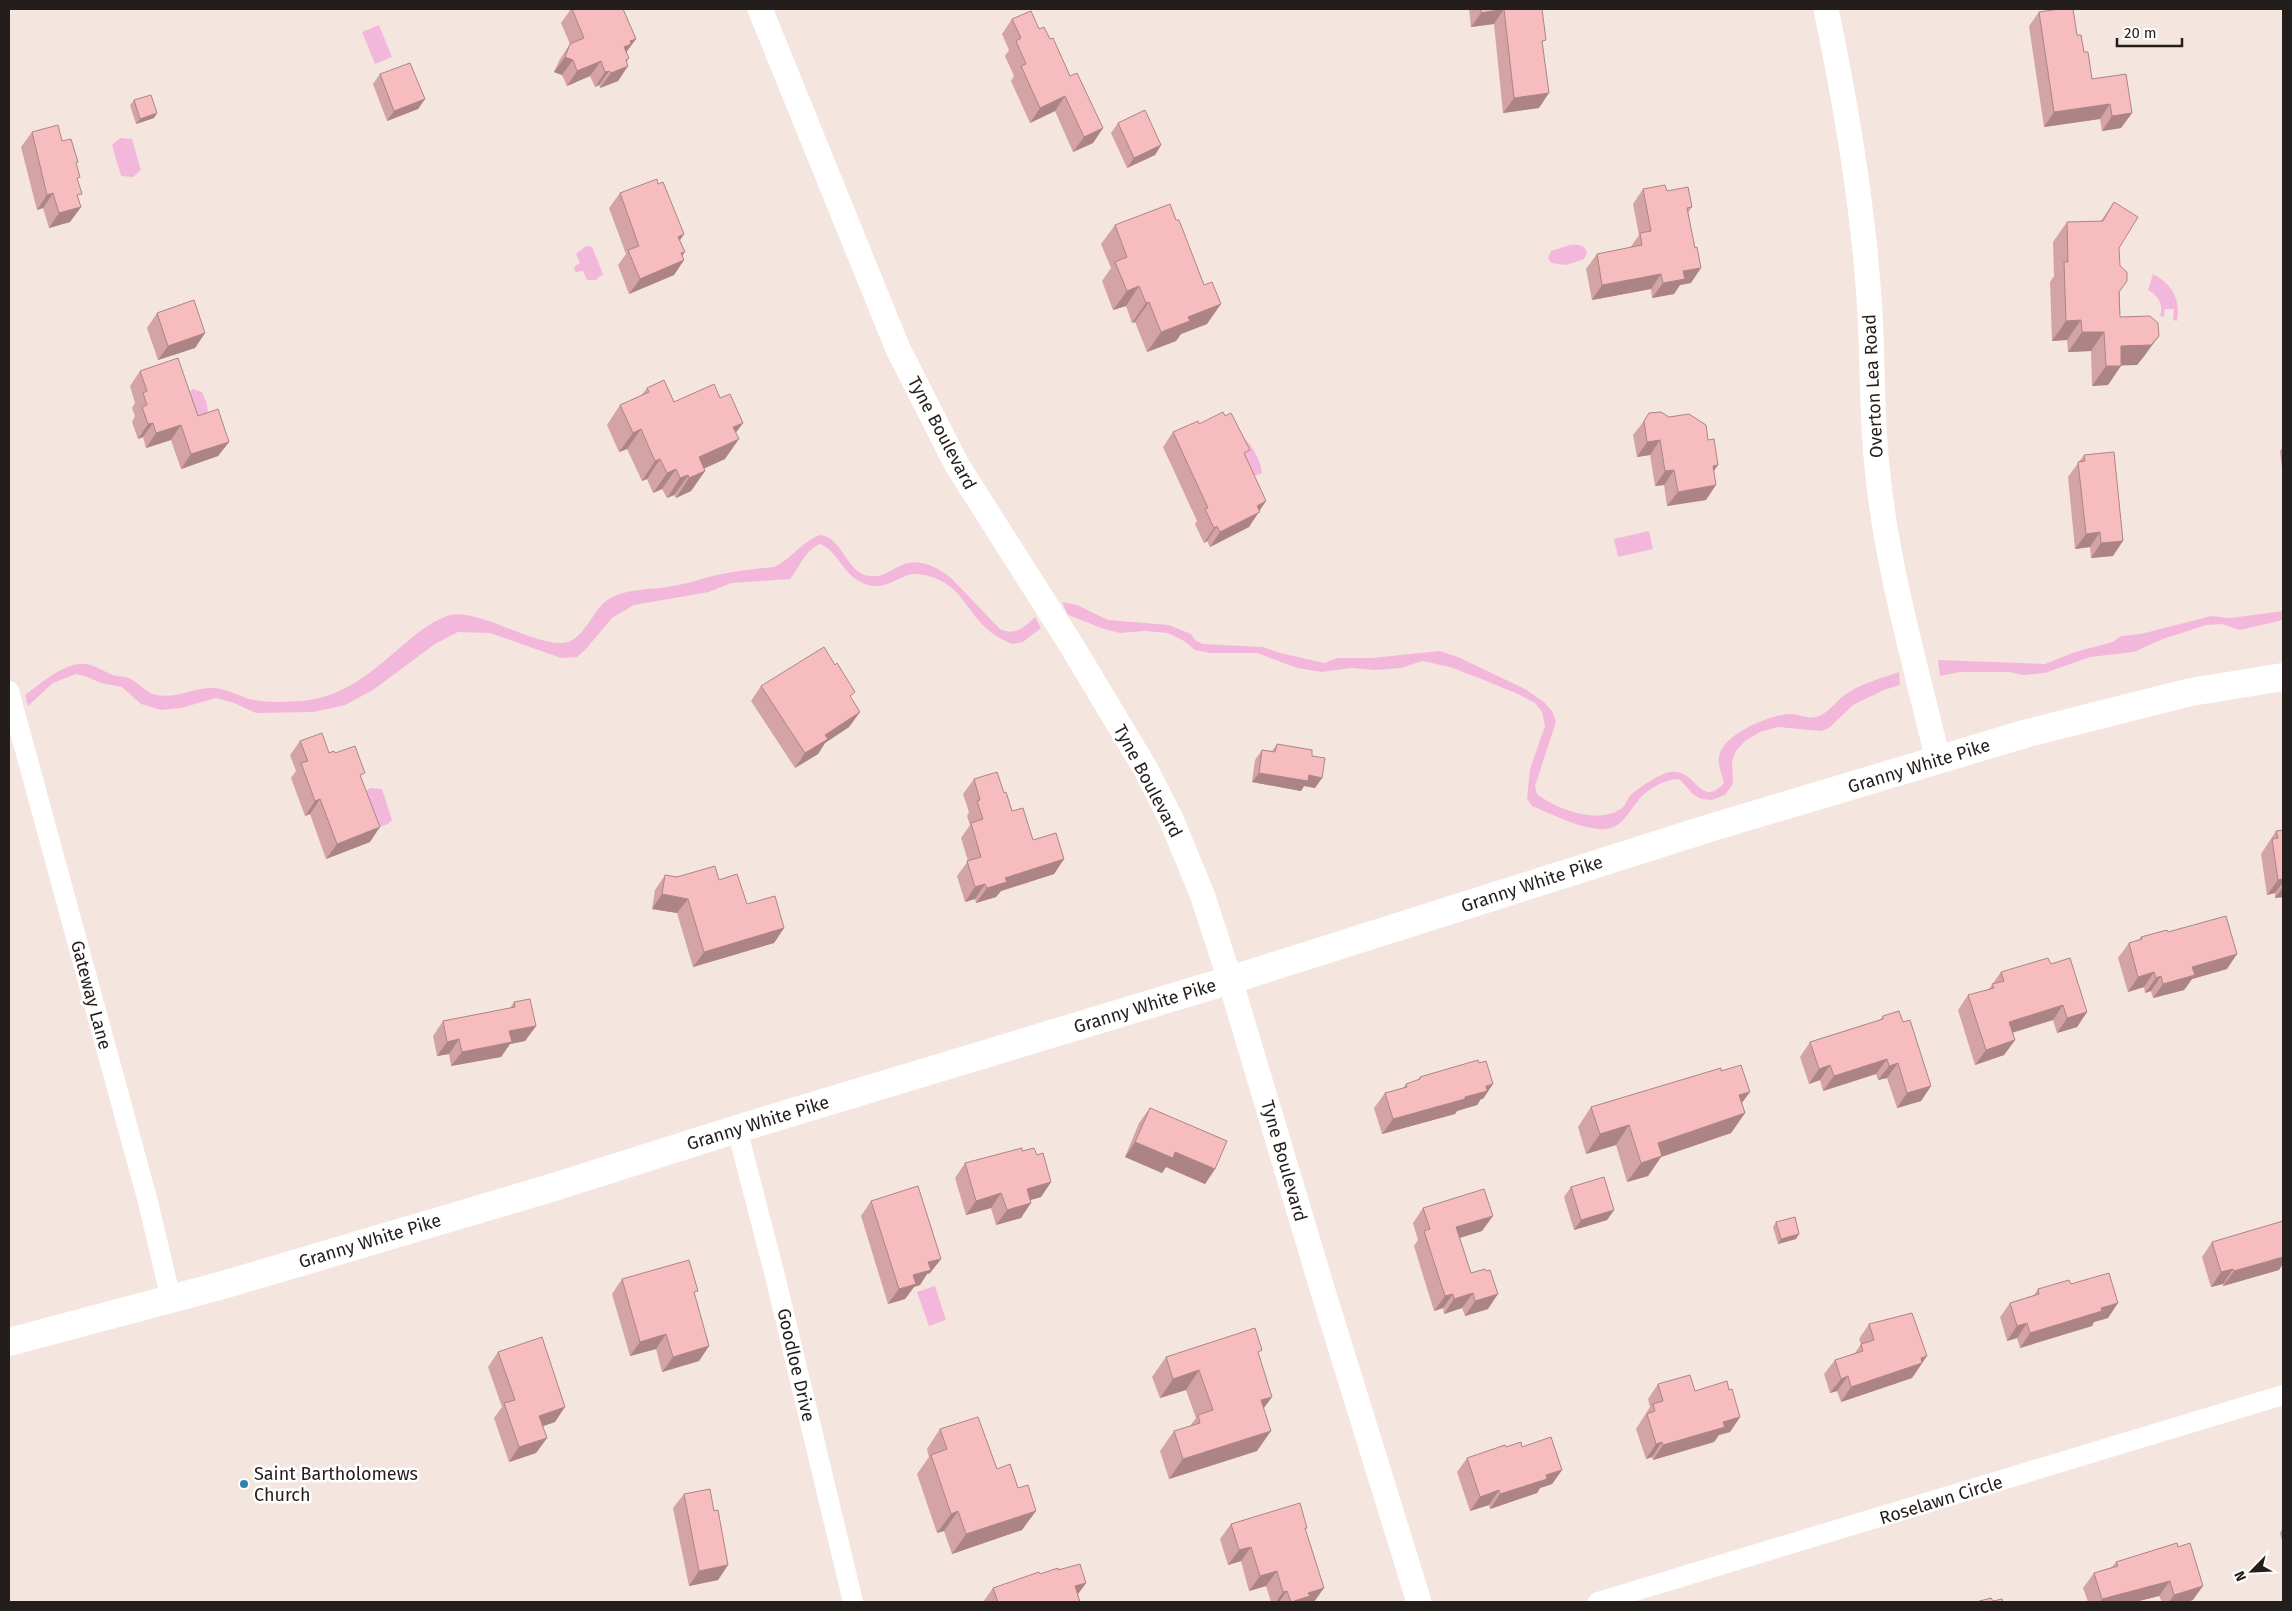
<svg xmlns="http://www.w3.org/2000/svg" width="2292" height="1611" font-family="'Fira Sans',sans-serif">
	<rect width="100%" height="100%" fill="#f4e6de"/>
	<path fill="#f4b7dc" d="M 379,25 L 392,57 L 375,64 L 362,32 Z
		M 120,138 L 132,139 L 141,170 L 133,177 L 121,176 L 112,145 Z
		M 1570,245 C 1578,244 1586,245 1587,253 L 1584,259 L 1566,265 L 1551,263 L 1548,258 L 1551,251 Z
		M 586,246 L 592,247 L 603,274 L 596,280 L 587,280 L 583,271 L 576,272 L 574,269 L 575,266 L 580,263 L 576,254 Z
		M 2153,274 C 2172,284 2181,299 2177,321 L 2173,320 L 2174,309 L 2165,309 L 2164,317 L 2160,316 C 2164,304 2158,296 2148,290 Z
		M 193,389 L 202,392 L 207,404 L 208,415 L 198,419 L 188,393 Z
		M 1243,437 C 1252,445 1261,461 1262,473 L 1253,476 L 1234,442 Z
		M 1649,531 L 1653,549 L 1618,557 L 1614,539 Z
		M 820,535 C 843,537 845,572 869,576 C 883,578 890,570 902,565 C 920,557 939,568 952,579 L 1000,629 C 1016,636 1023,628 1035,617 L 1041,628 L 1023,642 L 1012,644 C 1003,640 993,635 986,628 C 971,615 962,593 945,583 C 935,577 919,572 908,575 C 893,580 887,589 868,585 C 843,578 839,551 820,544 C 804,551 800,567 790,579 L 731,583 L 709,592 L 634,605 L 612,618 L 585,650 L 577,657 L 561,658 L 490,633 L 458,632 L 435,644 L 373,690 L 345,705 L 313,712 L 256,713 L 234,703 L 216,698 L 181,708 L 161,710 L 141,704 L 122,687 L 101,683 L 85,676 L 76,674 L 53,683 L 28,706 L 25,695 C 42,683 64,662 86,664 C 95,665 105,672 113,675 C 118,677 124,676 129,678 C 139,683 146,693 157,695 C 176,699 194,687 214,688 C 226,689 238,695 249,699 C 265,703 286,702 303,701 C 345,696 372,672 402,646 C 416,634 430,622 447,616 C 473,606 533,645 562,643 C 585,642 592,607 612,597 C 632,588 652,590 673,586 C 688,584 702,578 717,575 C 736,571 755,569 774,567 C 792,559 802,541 820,535 Z
		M 1062,602 L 1077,605 L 1108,620 L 1169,625 L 1191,634 L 1195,640 L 1203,644 L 1263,647 L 1280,653 L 1324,663 L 1337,658 L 1371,658 L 1440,651 L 1458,657 L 1525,689 L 1544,702 L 1552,711 L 1556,722 L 1535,786 L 1537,794 C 1557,810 1600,825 1622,808 C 1626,805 1627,799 1630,796 C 1639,787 1655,777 1666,773 C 1697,764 1698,811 1724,783 C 1722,773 1716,763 1720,753 C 1727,733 1768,716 1788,714 C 1797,713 1807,719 1815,717 C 1828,715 1837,699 1849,692 C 1863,683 1882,678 1899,672 L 1900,685 L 1884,690 L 1853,705 L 1829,728 L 1821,731 L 1778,727 L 1760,732 L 1745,741 L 1736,751 L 1732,761 L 1733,784 L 1725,795 L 1712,800 L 1701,799 L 1693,794 L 1679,779 C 1664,779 1646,790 1637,802 C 1625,816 1621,831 1598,829 C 1576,827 1552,814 1532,806 L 1527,799 L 1530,769 L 1545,726 L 1542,712 L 1535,703 L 1518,694 L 1479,678 L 1450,667 L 1422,661 L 1401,668 L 1375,670 L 1352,668 L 1322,672 L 1297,668 L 1257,653 L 1210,653 L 1195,650 L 1184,641 L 1168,633 L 1145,631 L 1120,633 L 1104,629 L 1068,615 Z
		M 2283,611 L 2283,620 L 2240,630 L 2222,624 L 2206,625 L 2163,639 L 2134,652 L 2090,657 L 2045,673 L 2023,675 L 2009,672 L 1960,672 L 1940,676 L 1938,660 L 2045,664 L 2075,652 L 2113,642 L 2121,636 L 2141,634 L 2211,616 L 2230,618 Z
		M 370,788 L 382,789 L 392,820 L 388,824 L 380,827 L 366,791 Z
		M 935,1286 L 946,1320 L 929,1326 L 917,1292 Z"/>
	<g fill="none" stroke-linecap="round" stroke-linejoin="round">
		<path stroke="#fff" stroke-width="20" d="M 9,691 L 148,1202 L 171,1299
			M 737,1129 L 776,1280 L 853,1602
			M 1598,1602 L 2283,1395"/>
		<path stroke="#fff" stroke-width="25" d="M 760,9 L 898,349 L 957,465 L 1070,643 L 1145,768 L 1171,819 L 1202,894 L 1230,980 L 1322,1288 L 1419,1602
			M 1826,9 C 1845,100 1861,192 1868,285 C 1874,348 1870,413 1878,476 C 1888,572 1916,666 1938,760"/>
		<path stroke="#fff" stroke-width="28" d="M 9,1342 L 223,1285 L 554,1187 L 737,1129 L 1230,980 L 1713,827 L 2028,733 L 2191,692 L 2283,677"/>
	</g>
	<path fill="#d4a3a3" d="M 571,9 L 623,9 L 636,39 L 626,52 L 629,58 L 626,62 L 628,66 L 618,81 L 600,88 L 599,85 L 595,87 L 590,76 L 567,86 L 562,75 L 554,72 L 560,59 L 570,44 L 561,23 Z
		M 1469,9 L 1542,9 L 1543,45 L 1539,108 L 1503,113 L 1494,24 L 1471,27 Z
		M 2039,12 L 2077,35 L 2084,52 L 2092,79 L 2132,113 L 2121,128 L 2102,131 L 2100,119 L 2044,127 L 2029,26 Z
		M 1012,19 L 1039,29 L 1050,39 L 1070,76 L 1103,128 L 1093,143 L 1073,152 L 1055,111 L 1030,123 L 1011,81 L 1014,76 L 1005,56 L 1009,50 L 1002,34 Z
		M 380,74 L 425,99 L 418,109 L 387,121 L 373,84 Z
		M 134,100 L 157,113 L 154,118 L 136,124 L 130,105 Z
		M 1118,123 L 1161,145 L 1155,155 L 1127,168 L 1111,133 Z
		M 32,132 L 62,141 L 78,162 L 76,164 L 78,181 L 78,198 L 81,207 L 70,222 L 49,228 L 43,208 L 37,210 L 21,147 Z
		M 658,184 L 684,234 L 680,240 L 685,252 L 682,255 L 684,260 L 674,275 L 629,294 L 618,265 L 626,254 L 609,208 L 620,193 Z
		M 1643,189 L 1667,191 L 1692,207 L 1688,213 L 1691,283 L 1680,285 L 1674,294 L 1652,298 L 1651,289 L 1592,300 L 1586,269 L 1597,254 L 1630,248 L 1639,235 L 1633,204 Z
		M 2114,202 L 2119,248 L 2120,317 L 2145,355 L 2137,365 L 2121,365 L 2108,385 L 2092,386 L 2091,351 L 2068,352 L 2067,340 L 2052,341 L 2050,282 L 2054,276 L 2053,242 L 2067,222 L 2101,221 Z
		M 1115,225 L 1207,324 L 1181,334 L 1176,341 L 1147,352 L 1135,322 L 1132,323 L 1126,306 L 1113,310 L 1102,281 L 1111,268 L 1101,244 Z
		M 157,313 L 205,333 L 195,348 L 158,360 L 147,328 Z
		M 140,371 L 198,416 L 229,442 L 218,456 L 181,469 L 171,440 L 146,448 L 143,437 L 138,439 L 132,422 L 135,416 L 132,408 L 135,403 L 130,386 Z
		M 647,388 L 674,402 L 720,398 L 743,423 L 736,432 L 725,459 L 704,468 L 705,471 L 691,491 L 676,498 L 674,495 L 667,498 L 662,489 L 653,493 L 647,479 L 642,481 L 627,449 L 619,452 L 607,425 L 620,405 L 641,396 Z
		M 1644,421 L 1714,471 L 1706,500 L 1667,506 L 1664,485 L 1655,486 L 1650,455 L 1637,457 L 1633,435 Z
		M 1199,424 L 1246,456 L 1259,511 L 1249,527 L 1210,547 L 1207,541 L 1204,543 L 1195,524 L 1197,521 L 1163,447 L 1173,432 Z
		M 2283,447 L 2283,477 L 2280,451 Z
		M 2084,455 L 2113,556 L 2091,558 L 2090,547 L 2075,549 L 2068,477 Z
		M 761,686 L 851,698 L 860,712 L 849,727 L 825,743 L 818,754 L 795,768 L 751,701 Z
		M 300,741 L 329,753 L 335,753 L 362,778 L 370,842 L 326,859 L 310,814 L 305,816 L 291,778 L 296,771 L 290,755 Z
		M 1277,744 L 1312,756 L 1322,778 L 1315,788 L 1304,786 L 1301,791 L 1252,782 L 1255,760 L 1262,750 L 1272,751 Z
		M 974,779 L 1004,793 L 1012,811 L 1033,840 L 1064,859 L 1054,874 L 1001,891 L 996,897 L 976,903 L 975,899 L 965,902 L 957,876 L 968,861 L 961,838 L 970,825 L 967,816 L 969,812 L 963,794 Z
		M 2283,830 L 2283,897 L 2275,898 L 2275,893 L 2267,895 L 2261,854 L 2276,831 Z
		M 665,875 L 677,877 L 719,880 L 747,904 L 784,928 L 774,943 L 693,967 L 677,913 L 652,909 L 655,890 Z
		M 2168,932 L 2227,969 L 2192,979 L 2184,990 L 2153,998 L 2151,991 L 2145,993 L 2144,987 L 2128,992 L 2118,958 L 2129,943 L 2139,940 L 2141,937 Z
		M 2051,964 L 2087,1012 L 2077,1027 L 2057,1033 L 2053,1020 L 2012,1032 L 2015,1040 L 2004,1055 L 1975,1065 L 1958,1010 L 1968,995 L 1989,989 L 2001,972 Z
		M 514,1002 L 536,1026 L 525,1041 L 510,1044 L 501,1057 L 451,1066 L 449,1054 L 437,1056 L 433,1036 L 443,1021 L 510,1008 Z
		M 1883,1016 L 1903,1022 L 1931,1086 L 1921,1101 L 1897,1108 L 1887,1078 L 1878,1080 L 1876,1074 L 1823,1091 L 1820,1080 L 1809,1084 L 1800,1057 L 1810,1042 L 1880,1020 Z
		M 1721,1071 L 1742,1103 L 1745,1113 L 1731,1133 L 1661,1157 L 1648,1176 L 1627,1182 L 1616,1145 L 1586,1154 L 1578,1127 L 1591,1107 Z
		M 1420,1077 L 1483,1099 L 1481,1099 L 1477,1105 L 1457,1111 L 1455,1114 L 1382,1134 L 1374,1108 L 1385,1093 L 1403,1088 L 1406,1084 L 1418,1080 Z
		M 1150,1108 L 1215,1169 L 1205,1184 L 1166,1167 L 1162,1173 L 1125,1157 L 1139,1123 Z
		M 1022,1151 L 1037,1155 L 1051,1182 L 1041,1197 L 1030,1200 L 1021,1218 L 996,1225 L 991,1208 L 966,1215 L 955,1178 L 965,1163 Z
		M 1571,1187 L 1614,1210 L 1607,1220 L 1574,1230 L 1564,1197 Z
		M 871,1201 L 941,1259 L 930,1273 L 927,1274 L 920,1285 L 914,1287 L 905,1299 L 888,1304 L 861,1216 Z
		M 1423,1208 L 1482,1231 L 1460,1238 L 1471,1273 L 1488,1309 L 1465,1316 L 1462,1308 L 1444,1314 L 1443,1308 L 1434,1311 L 1414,1246 L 1418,1240 L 1413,1223 Z
		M 1776,1222 L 1796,1239 L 1778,1244 L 1773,1227 Z
		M 2212,1242 L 2279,1270 L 2223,1286 L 2223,1284 L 2211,1287 L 2202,1257 Z
		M 622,1279 L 695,1296 L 709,1346 L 699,1361 L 662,1372 L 656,1349 L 630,1356 L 612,1294 Z
		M 2071,1284 L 2108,1318 L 2094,1322 L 2092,1326 L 2020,1348 L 2017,1338 L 2007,1341 L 2000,1317 L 2010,1303 L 2034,1295 L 2038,1289 Z
		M 1869,1324 L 1922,1363 L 1912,1378 L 1841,1402 L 1837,1391 L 1830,1393 L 1824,1374 L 1835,1360 L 1855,1353 L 1861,1344 L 1859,1339 Z
		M 498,1352 L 555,1422 L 543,1426 L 547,1438 L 536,1453 L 509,1462 L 494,1418 L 502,1407 L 488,1367 Z
		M 1259,1355 L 1264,1409 L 1257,1451 L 1169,1479 L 1160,1451 L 1174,1431 L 1190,1426 L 1196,1418 L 1186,1390 L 1160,1398 L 1152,1377 L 1166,1357 Z
		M 1658,1384 L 1695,1391 L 1729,1390 L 1740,1417 L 1730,1432 L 1719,1435 L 1714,1442 L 1653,1460 L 1652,1457 L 1646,1459 L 1636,1429 L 1650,1407 L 1648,1399 Z
		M 940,1429 L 997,1469 L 1022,1530 L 952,1554 L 944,1531 L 937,1533 L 917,1474 L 929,1457 L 927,1449 Z
		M 1506,1447 L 1522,1447 L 1562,1470 L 1552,1484 L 1540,1488 L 1537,1493 L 1490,1509 L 1489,1505 L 1470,1511 L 1457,1472 L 1467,1458 Z
		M 684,1494 L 714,1511 L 728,1565 L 718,1580 L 689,1586 L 673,1508 Z
		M 1231,1524 L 1307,1528 L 1305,1530 L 1314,1602 L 1271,1602 L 1266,1586 L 1249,1591 L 1241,1561 L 1228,1565 L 1220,1539 Z
		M 2283,1527 L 2283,1545 L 2280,1533 Z
		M 2177,1543 L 2193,1600 L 2187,1602 L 2162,1602 L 2159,1596 L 2135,1602 L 2088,1602 L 2083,1588 L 2094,1573 L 2112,1567 L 2116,1562 Z
		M 1058,1570 L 1086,1583 L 1078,1594 L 1080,1602 L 983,1602 L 993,1588 L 1040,1574 Z"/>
	<path fill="#ad8485" d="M 1504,9 L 1494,24 L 1471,27 L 1481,13 Z
		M 636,39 L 625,54 L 624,47 L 630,41 Z
		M 565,57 L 573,60 L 562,75 L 554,72 Z
		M 629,58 L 622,69 L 628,66 L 618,81 L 600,88 L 611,73 L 626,60 Z
		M 601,61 L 590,76 L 567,86 L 577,71 Z
		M 609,71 L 599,85 L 595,87 L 605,72 Z
		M 1549,93 L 1539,108 L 1503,113 L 1514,98 Z
		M 1065,96 L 1055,111 L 1030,123 L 1040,108 Z
		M 425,99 L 418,109 L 387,121 L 394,111 Z
		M 2110,104 L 2100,119 L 2044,127 L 2054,112 Z
		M 157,113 L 154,118 L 136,124 L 140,119 Z
		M 2132,113 L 2121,128 L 2102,131 L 2112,116 Z
		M 1103,128 L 1093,143 L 1073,152 L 1084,137 Z
		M 1161,145 L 1155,155 L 1127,168 L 1134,158 Z
		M 53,193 L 43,208 L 37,210 L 47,195 Z
		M 81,207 L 70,222 L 49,228 L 59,213 Z
		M 684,234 L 674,249 L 678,237 Z
		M 685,252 L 677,263 L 684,260 L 674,275 L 629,294 L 640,279 Z
		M 1701,268 L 1691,283 L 1680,285 L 1674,294 L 1652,298 L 1663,283 L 1683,271 Z
		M 1661,274 L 1651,289 L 1592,300 L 1602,285 Z
		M 1139,286 L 1126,306 L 1113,310 L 1127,291 Z
		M 1149,302 L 1135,322 L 1132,323 L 1146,303 Z
		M 1221,304 L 1207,324 L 1181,334 L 1176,341 L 1147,352 L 1161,332 L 1188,317 Z
		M 2081,320 L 2067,340 L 2052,341 L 2066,321 Z
		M 2082,332 L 2104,332 L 2091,351 L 2068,352 Z
		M 205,333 L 195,348 L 158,360 L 168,346 Z
		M 2159,336 L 2145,355 L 2137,365 L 2107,366 L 2121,346 Z
		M 2106,366 L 2121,366 L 2108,385 L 2092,386 Z
		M 153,423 L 143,437 L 138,439 L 148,424 Z
		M 743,423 L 729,442 L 733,427 Z
		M 181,425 L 171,440 L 146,448 L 156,433 Z
		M 641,429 L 627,449 L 619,452 L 633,433 Z
		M 739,439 L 725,459 L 688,476 L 674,495 L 667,498 L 680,478 L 699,457 Z
		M 1660,440 L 1650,455 L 1637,457 L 1647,442 Z
		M 229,442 L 218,456 L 181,469 L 191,454 Z
		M 660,459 L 647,479 L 642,481 L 655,461 Z
		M 1718,465 L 1708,480 L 1713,466 Z
		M 676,469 L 662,489 L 653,493 L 667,473 Z
		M 1674,470 L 1664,485 L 1655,486 L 1665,471 Z
		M 705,471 L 691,491 L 676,498 L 689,478 Z
		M 1716,485 L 1706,500 L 1667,506 L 1678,492 Z
		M 1266,501 L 1249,527 L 1210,547 L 1220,532 L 1257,506 Z
		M 1217,526 L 1207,541 L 1204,543 L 1214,528 Z
		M 2100,532 L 2090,547 L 2075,549 L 2086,534 Z
		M 2123,541 L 2113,556 L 2091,558 L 2101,543 Z
		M 860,712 L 849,727 L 825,743 L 818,754 L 795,768 L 805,753 L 825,735 Z
		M 1259,773 L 1309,775 L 1322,778 L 1315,788 L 1304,786 L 1301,791 L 1252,782 Z
		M 320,799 L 310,814 L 305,816 L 315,801 Z
		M 380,827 L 370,842 L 326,859 L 337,844 Z
		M 1064,859 L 1054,874 L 1001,891 L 996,897 L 976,903 L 987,888 L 1005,878 Z
		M 2283,879 L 2283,882 L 2275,893 L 2267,895 L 2278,880 Z
		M 985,884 L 975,899 L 965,902 L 975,887 Z
		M 2283,887 L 2283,897 L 2275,898 Z
		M 662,894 L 688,899 L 677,913 L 652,909 Z
		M 784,928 L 774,943 L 693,967 L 704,952 Z
		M 2237,954 L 2227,969 L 2192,979 L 2184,990 L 2153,998 L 2163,984 L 2192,967 Z
		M 2154,972 L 2144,987 L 2128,992 L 2138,977 Z
		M 2161,976 L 2151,991 L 2145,993 L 2156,978 Z
		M 2063,1005 L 2053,1020 L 1999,1037 L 2009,1022 Z
		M 2087,1012 L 2077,1027 L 2057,1033 L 2067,1018 Z
		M 536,1026 L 525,1041 L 510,1044 L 501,1057 L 451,1066 L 462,1052 L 509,1031 Z
		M 459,1039 L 449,1054 L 437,1056 L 447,1042 Z
		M 2015,1040 L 2004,1055 L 1975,1065 L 1986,1050 Z
		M 1887,1059 L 1876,1074 L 1823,1091 L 1834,1076 Z
		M 1898,1063 L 1887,1078 L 1878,1080 L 1889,1066 Z
		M 1830,1065 L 1820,1080 L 1809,1084 L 1819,1069 Z
		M 1493,1084 L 1483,1099 L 1481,1099 L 1477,1105 L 1457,1111 L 1455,1114 L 1382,1134 L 1393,1119 L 1465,1097 L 1486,1086 Z
		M 1931,1086 L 1921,1101 L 1897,1108 L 1907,1093 Z
		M 1750,1092 L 1736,1111 L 1739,1095 Z
		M 1745,1113 L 1731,1133 L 1661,1157 L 1648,1176 L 1627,1182 L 1641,1163 L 1658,1143 Z
		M 1629,1125 L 1616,1145 L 1586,1154 L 1600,1134 Z
		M 1135,1142 L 1175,1152 L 1215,1169 L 1205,1184 L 1166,1167 L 1162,1173 L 1125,1157 Z
		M 1051,1182 L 1041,1197 L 1017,1204 L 1027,1189 Z
		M 1001,1193 L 991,1208 L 966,1215 L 976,1201 Z
		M 1031,1203 L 1021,1218 L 996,1225 L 1007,1210 Z
		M 1614,1210 L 1607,1220 L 1574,1230 L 1581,1220 Z
		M 1493,1216 L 1482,1231 L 1446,1242 L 1456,1227 Z
		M 1799,1234 L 1796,1239 L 1778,1244 L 1781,1239 Z
		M 2283,1257 L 2283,1264 L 2279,1270 L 2223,1286 L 2234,1271 Z
		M 941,1259 L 930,1273 L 927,1274 L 920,1285 L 914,1287 L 905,1299 L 888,1304 L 899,1289 L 913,1275 L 928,1262 Z
		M 2233,1269 L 2223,1284 L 2211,1287 L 2221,1272 Z
		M 1473,1293 L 1462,1308 L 1444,1314 L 1454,1299 Z
		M 1453,1294 L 1443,1308 L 1434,1311 L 1445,1296 Z
		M 1498,1294 L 1488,1309 L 1465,1316 L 1475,1301 Z
		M 2118,1303 L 2108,1318 L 2094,1322 L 2092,1326 L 2020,1348 L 2030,1333 L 2101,1308 Z
		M 2027,1323 L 2017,1338 L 2007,1341 L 2017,1326 Z
		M 666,1334 L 656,1349 L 630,1356 L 640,1342 Z
		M 709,1346 L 699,1361 L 662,1372 L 673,1357 Z
		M 1927,1356 L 1912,1378 L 1841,1402 L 1851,1387 Z
		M 1199,1370 L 1186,1390 L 1160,1398 L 1173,1379 Z
		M 1848,1376 L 1837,1391 L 1830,1393 L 1841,1379 Z
		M 1272,1397 L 1258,1416 L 1261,1400 Z
		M 565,1407 L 555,1422 L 529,1431 L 539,1416 Z
		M 1740,1417 L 1730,1432 L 1719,1435 L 1714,1442 L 1653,1460 L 1663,1445 L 1723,1422 Z
		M 1271,1431 L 1257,1451 L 1169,1479 L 1183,1459 Z
		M 547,1438 L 536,1453 L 509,1462 L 519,1447 Z
		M 1662,1442 L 1652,1457 L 1646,1459 L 1656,1444 Z
		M 1562,1470 L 1552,1484 L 1540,1488 L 1537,1493 L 1490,1509 L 1500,1494 L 1546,1475 Z
		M 1499,1490 L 1489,1505 L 1470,1511 L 1480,1497 Z
		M 958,1511 L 944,1531 L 937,1533 L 951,1514 Z
		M 1036,1511 L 1022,1530 L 952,1554 L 966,1534 Z
		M 1251,1547 L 1241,1561 L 1228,1565 L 1239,1550 Z
		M 728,1565 L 718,1580 L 689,1586 L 699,1571 Z
		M 1277,1571 L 1266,1586 L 1249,1591 L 1260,1576 Z
		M 2170,1581 L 2159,1596 L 2135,1602 L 2100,1602 L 2102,1599 Z
		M 1086,1583 L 1075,1598 L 1075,1586 Z
		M 2203,1586 L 2193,1600 L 2187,1602 L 2169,1602 L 2174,1595 Z
		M 1324,1588 L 1314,1602 L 1290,1602 L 1308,1593 Z
		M 1287,1591 L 1279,1602 L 1276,1602 L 1283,1592 Z"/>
	<path fill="#f7bdbe" stroke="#ad8485" d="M 572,9 L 623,9 L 636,39 L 630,41 L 631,44 L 624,47 L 629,58 L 626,60 L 628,66 L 611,73 L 609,71 L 605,72 L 601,61 L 577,71 L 573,60 L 565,57 L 570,44 L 584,38 Z
		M 1481,9 L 1542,9 L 1546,40 L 1542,41 L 1549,93 L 1514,98 L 1504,9 L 1481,13 Z
		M 2059,9 L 2073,9 L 2077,35 L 2081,35 L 2084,52 L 2088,52 L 2092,79 L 2126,74 L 2132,113 L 2112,116 L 2110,104 L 2054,112 L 2039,12 Z
		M 1031,11 L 1039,29 L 1044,27 L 1050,39 L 1053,38 L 1070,76 L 1077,73 L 1103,128 L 1084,137 L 1065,96 L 1040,108 L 1021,66 L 1026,64 L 1016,41 L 1021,38 L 1012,19 Z
		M 410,63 L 425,99 L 394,111 L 380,74 Z
		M 151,95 L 157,113 L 140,119 L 134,100 Z
		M 1145,110 L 1161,145 L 1134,158 L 1118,123 Z
		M 58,125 L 62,141 L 71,139 L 78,162 L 76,163 L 80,177 L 77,178 L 82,194 L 77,195 L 81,207 L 59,213 L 53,193 L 47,195 L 32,132 Z
		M 657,179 L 658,184 L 663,182 L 684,234 L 678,237 L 685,252 L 681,253 L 684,260 L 640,279 L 628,250 L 639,246 L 620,193 Z
		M 1665,185 L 1667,191 L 1688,187 L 1692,207 L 1687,208 L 1695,248 L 1697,247 L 1701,268 L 1683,271 L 1685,279 L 1663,283 L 1661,274 L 1602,285 L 1597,254 L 1642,245 L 1640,233 L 1651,231 L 1643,189 Z
		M 2114,202 L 2138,217 L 2119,248 L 2120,266 L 2127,272 L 2127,281 L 2119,292 L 2120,317 L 2150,316 L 2158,323 L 2159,336 L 2151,345 L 2121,346 L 2121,366 L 2106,366 L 2104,332 L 2082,332 L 2081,320 L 2066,321 L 2064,262 L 2068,262 L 2067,222 L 2103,221 Z
		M 1170,204 L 1176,220 L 1179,220 L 1204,285 L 1212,282 L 1221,304 L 1188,317 L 1190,321 L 1161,332 L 1149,302 L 1146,303 L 1139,286 L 1127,291 L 1115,262 L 1127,257 L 1115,225 Z
		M 194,300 L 205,333 L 168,346 L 157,313 Z
		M 178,358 L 198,416 L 218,409 L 229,442 L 191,454 L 181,425 L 156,433 L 153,423 L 148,424 L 142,407 L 147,405 L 143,393 L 147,391 L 140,371 Z
		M 664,380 L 674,402 L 714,384 L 720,398 L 730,394 L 743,423 L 733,427 L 739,439 L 699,457 L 705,471 L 689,478 L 688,475 L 680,478 L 676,469 L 667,473 L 660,459 L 655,461 L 641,429 L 633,433 L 620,405 L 649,392 L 647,388 Z
		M 1223,412 L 1225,416 L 1231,413 L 1250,450 L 1244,453 L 1266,501 L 1257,506 L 1260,512 L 1220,532 L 1217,526 L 1214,528 L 1205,509 L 1208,508 L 1173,432 L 1198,421 L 1199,424 Z
		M 1661,412 L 1669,417 L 1689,414 L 1706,425 L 1708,440 L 1714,439 L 1718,465 L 1713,466 L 1716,485 L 1678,492 L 1674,470 L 1665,471 L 1660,440 L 1647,442 L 1644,421 L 1649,413 Z
		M 2114,452 L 2123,541 L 2101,543 L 2100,532 L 2086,534 L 2078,462 L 2085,461 L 2084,455 Z
		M 824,647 L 835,665 L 837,663 L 855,692 L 850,696 L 860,712 L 825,735 L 828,739 L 805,753 L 761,686 Z
		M 322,733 L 329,753 L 334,751 L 335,753 L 355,746 L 365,773 L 360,775 L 380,827 L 337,844 L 320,799 L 315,801 L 301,763 L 308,761 L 300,741 Z
		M 1277,744 L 1312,750 L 1312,756 L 1325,758 L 1322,778 L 1309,775 L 1308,781 L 1259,773 L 1262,750 L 1275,752 Z
		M 997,772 L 1004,793 L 1006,792 L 1012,811 L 1023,808 L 1033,840 L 1056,833 L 1064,859 L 1005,878 L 1007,882 L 987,888 L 985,884 L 975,887 L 967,861 L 981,857 L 971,823 L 983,819 L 977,801 L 980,800 L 974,779 Z
		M 2283,830 L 2283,879 L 2278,880 L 2272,839 L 2278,838 L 2276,831 Z
		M 715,866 L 719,880 L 737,874 L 747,904 L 775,896 L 784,928 L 704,952 L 688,899 L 662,894 L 665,875 L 677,877 Z
		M 2226,916 L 2237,954 L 2192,967 L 2195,975 L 2163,984 L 2161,976 L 2156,978 L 2154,972 L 2138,977 L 2129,943 L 2142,939 L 2141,937 L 2167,930 L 2168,932 Z
		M 2048,958 L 2051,964 L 2070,958 L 2087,1012 L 2067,1018 L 2063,1005 L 2009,1022 L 2015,1040 L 1986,1050 L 1968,995 L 1994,988 L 1992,984 L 2004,981 L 2001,972 Z
		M 530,999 L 536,1026 L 509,1031 L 512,1042 L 462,1052 L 459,1039 L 447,1042 L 443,1021 L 515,1007 L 514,1002 Z
		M 1899,1011 L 1903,1022 L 1910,1020 L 1931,1086 L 1907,1093 L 1898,1063 L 1889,1066 L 1887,1059 L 1834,1076 L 1830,1065 L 1819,1069 L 1810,1042 L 1883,1019 L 1883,1016 Z
		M 1478,1060 L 1479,1063 L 1486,1061 L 1493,1084 L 1486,1086 L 1487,1091 L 1465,1097 L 1465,1099 L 1393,1119 L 1385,1093 L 1407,1087 L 1406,1084 L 1420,1079 L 1420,1077 Z
		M 1741,1065 L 1750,1092 L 1739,1095 L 1745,1113 L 1658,1143 L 1662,1156 L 1641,1163 L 1629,1125 L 1600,1134 L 1591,1107 L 1721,1068 L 1721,1071 Z
		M 1150,1108 L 1227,1141 L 1215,1169 L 1175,1152 L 1173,1158 L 1135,1142 Z
		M 1022,1148 L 1022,1151 L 1034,1148 L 1037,1155 L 1043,1153 L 1051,1182 L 1027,1189 L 1031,1203 L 1007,1210 L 1001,1193 L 976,1201 L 965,1163 Z
		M 1604,1177 L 1614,1210 L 1581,1220 L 1571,1187 Z
		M 918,1186 L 941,1259 L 928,1262 L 931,1270 L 913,1275 L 916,1284 L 899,1289 L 871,1201 Z
		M 1484,1189 L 1493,1216 L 1456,1227 L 1471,1273 L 1485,1269 L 1486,1271 L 1490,1270 L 1498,1294 L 1475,1301 L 1473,1293 L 1454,1299 L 1453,1294 L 1445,1296 L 1424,1231 L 1430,1229 L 1423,1208 Z
		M 1795,1217 L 1799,1234 L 1781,1239 L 1776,1222 Z
		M 2283,1221 L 2283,1257 L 2234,1271 L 2233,1269 L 2221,1272 L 2212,1242 Z
		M 689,1260 L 698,1291 L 694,1292 L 709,1346 L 673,1357 L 666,1334 L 640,1342 L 622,1279 Z
		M 2109,1273 L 2118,1303 L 2101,1308 L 2102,1311 L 2030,1333 L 2027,1323 L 2017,1326 L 2010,1303 L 2039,1294 L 2038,1289 L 2069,1280 L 2071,1284 Z
		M 1912,1313 L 1927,1356 L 1921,1358 L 1922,1363 L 1851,1387 L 1848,1376 L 1841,1379 L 1835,1360 L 1863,1351 L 1861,1344 L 1874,1340 L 1869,1324 Z
		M 1255,1328 L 1262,1350 L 1258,1352 L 1272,1397 L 1261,1400 L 1271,1431 L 1183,1459 L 1174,1431 L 1200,1423 L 1198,1415 L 1213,1410 L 1199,1370 L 1173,1379 L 1166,1357 Z
		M 542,1337 L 565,1407 L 539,1416 L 547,1438 L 519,1447 L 504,1403 L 515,1400 L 498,1352 Z
		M 1690,1375 L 1695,1391 L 1727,1381 L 1729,1390 L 1732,1389 L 1740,1417 L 1723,1422 L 1725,1427 L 1663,1445 L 1662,1442 L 1656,1444 L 1647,1414 L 1655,1411 L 1653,1404 L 1663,1401 L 1658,1384 Z
		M 978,1417 L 997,1469 L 1010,1464 L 1018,1488 L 1028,1485 L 1036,1511 L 966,1534 L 958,1511 L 951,1514 L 931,1455 L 947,1449 L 940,1429 Z
		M 1551,1437 L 1562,1470 L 1546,1475 L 1547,1479 L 1500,1494 L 1499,1490 L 1480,1497 L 1467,1458 L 1505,1445 L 1506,1447 L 1521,1442 L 1522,1447 Z
		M 710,1489 L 714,1511 L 718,1510 L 728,1565 L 699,1571 L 684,1494 Z
		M 1300,1503 L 1307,1528 L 1305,1528 L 1324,1588 L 1308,1593 L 1310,1596 L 1291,1602 L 1287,1591 L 1283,1592 L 1277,1571 L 1260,1576 L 1251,1547 L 1239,1550 L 1231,1524 Z
		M 2177,1543 L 2178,1547 L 2190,1543 L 2203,1586 L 2174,1595 L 2170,1581 L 2102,1599 L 2094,1573 L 2118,1566 L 2116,1562 Z
		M 1080,1564 L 1086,1583 L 1075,1586 L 1080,1602 L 998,1602 L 993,1588 L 1039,1572 L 1040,1574 L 1058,1568 L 1058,1570 Z
		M 1991,1598 L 1993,1601 L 2002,1599 L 2003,1602 L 1976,1602 Z"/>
	<circle fill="#2d81b1" stroke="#fff" stroke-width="2" cx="244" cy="1484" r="5"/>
	<g text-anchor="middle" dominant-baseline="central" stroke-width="5" stroke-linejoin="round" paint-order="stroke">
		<g font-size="18" fill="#231e1b" stroke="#fff">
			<text transform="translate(1873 386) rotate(-93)">Overton Lea Road</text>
			<text transform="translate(942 433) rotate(62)">Tyne Boulevard</text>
			<text transform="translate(1919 766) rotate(-17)">Granny White Pike</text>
			<text transform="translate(1148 781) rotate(62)">Tyne Boulevard</text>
			<text transform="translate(1532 884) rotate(-18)">Granny White Pike</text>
			<text transform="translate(91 995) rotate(75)">Gateway Lane</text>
			<text transform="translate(1145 1006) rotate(-17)">Granny White Pike</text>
			<text transform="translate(758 1123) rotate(-17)">Granny White Pike</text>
			<text transform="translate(1284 1161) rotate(74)">Tyne Boulevard</text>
			<text transform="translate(370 1241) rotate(-17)">Granny White Pike</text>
			<text transform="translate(796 1365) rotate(77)">Goodloe Drive</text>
			<text transform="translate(1941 1500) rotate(-17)">Roselawn Circle</text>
		</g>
		<g font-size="18" fill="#231e1b" stroke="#fff" text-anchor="start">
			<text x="254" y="1474">Saint Bartholomews<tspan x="254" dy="21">Church</tspan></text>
		</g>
	</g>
	<rect width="2292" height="1611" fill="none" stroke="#231e1b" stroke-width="20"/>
	<g transform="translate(2252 1571) rotate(246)" stroke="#ffffff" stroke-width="4" paint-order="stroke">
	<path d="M0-4L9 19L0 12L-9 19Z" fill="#231e1b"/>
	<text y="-8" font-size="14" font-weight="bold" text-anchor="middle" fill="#231e1b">N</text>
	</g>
	<path d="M2117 38v8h65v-8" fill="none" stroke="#231e1b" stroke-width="2.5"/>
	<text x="2124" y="38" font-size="15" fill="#231e1b" stroke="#ffffff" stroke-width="4" paint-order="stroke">20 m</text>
</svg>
